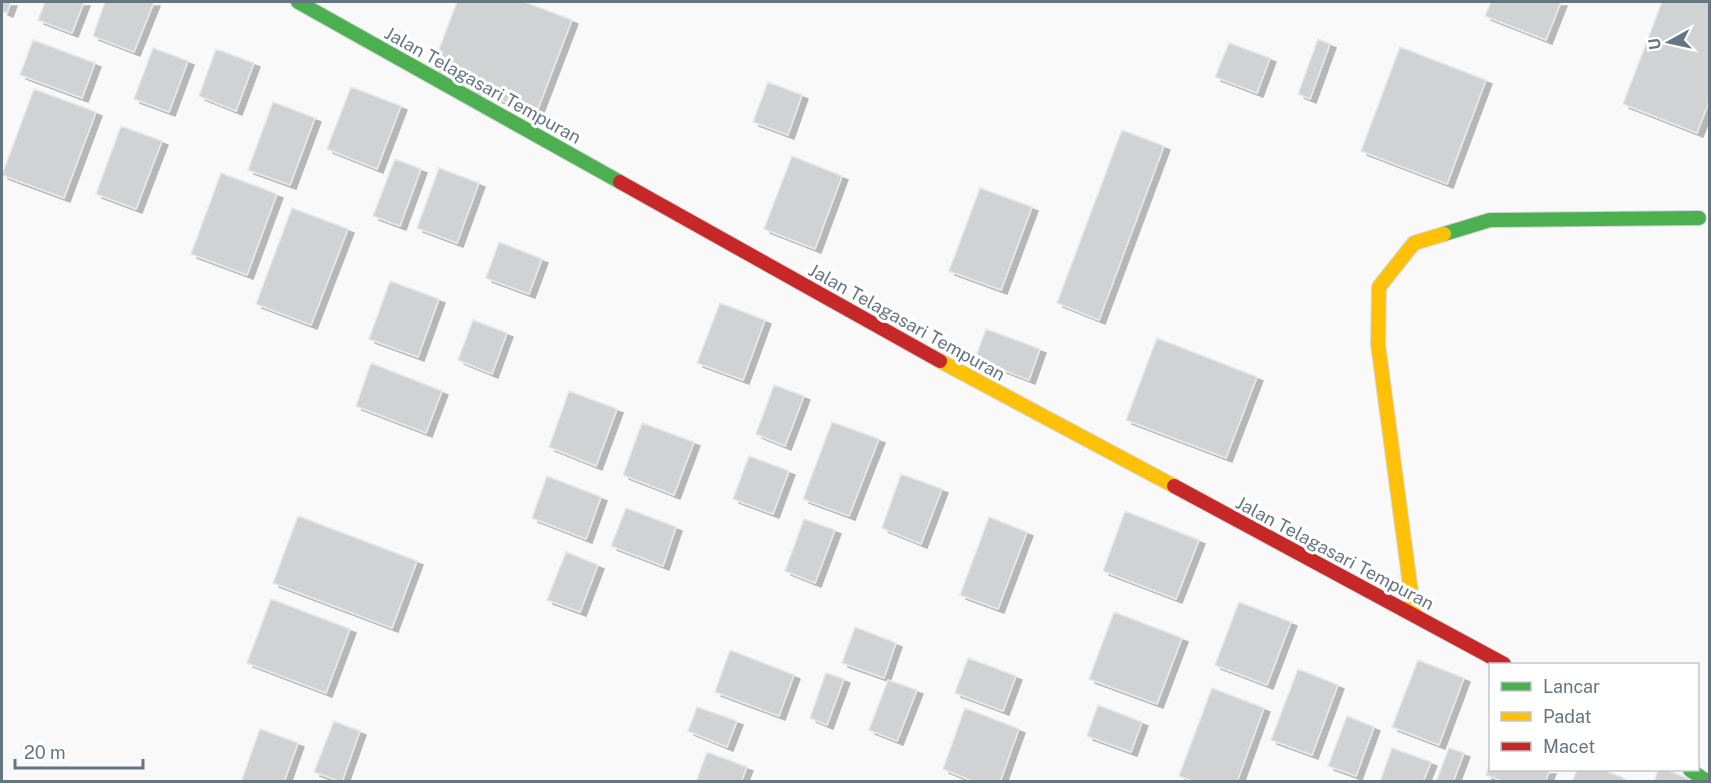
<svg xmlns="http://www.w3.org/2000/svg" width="1711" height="783" font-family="'Public Sans',sans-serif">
	<defs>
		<filter id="shadow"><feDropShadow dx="6" dy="4" stdDeviation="0" flood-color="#0004"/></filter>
	</defs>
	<rect width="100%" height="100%" fill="#f9f9f9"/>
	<path fill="#d0d2d3" stroke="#e8e8e8" stroke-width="1.5" filter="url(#shadow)" d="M 2,2 L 11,2 L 7,13 L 2,11 Z
		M 45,2 L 84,2 L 72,33 L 38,20 Z
		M 105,2 L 154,2 L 134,52 L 93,36 Z
		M 457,2 L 525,2 L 572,20 L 536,114 L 430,73 Z
		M 1491,2 L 1561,2 L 1546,40 L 1485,16 Z
		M 1662,2 L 1710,2 L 1710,99 L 1697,133 L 1623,104 Z
		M 1318,39 L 1330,44 L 1310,99 L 1298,94 Z
		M 33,40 L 95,63 L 82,98 L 20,75 Z
		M 1229,43 L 1270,58 L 1257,93 L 1215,77 Z
		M 1400,47 L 1486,80 L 1447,184 L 1361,151 Z
		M 153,48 L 188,61 L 169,112 L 134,99 Z
		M 216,49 L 254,63 L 236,111 L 199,96 Z
		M 768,82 L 802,95 L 788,135 L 753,122 Z
		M 351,87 L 401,106 L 377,169 L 327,149 Z
		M 34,89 L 96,112 L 64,198 L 2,175 Z
		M 273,102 L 315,118 L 290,185 L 248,170 Z
		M 121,126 L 162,141 L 136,209 L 96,194 Z
		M 1122,130 L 1164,146 L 1099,320 L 1057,303 Z
		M 792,156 L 842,176 L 815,249 L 764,229 Z
		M 395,159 L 421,169 L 400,226 L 373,216 Z
		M 439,168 L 479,183 L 457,243 L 417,228 Z
		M 221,173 L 277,194 L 247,275 L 191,254 Z
		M 980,188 L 1032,207 L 1001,290 L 949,271 Z
		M 292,208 L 348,229 L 311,325 L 256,304 Z
		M 499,242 L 542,259 L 529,294 L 486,278 Z
		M 390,281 L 439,299 L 418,357 L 369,339 Z
		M 720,303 L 765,320 L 743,380 L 697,363 Z
		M 473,320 L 507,333 L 492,374 L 458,360 Z
		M 986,329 L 1040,349 L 1029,380 L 975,359 Z
		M 1157,338 L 1257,377 L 1226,458 L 1126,420 Z
		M 371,363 L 442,391 L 426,433 L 356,406 Z
		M 774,385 L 804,396 L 785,446 L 756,434 Z
		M 569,391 L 617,409 L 596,466 L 549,447 Z
		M 832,422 L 879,439 L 849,516 L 803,499 Z
		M 642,423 L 694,442 L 674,495 L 623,475 Z
		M 749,456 L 789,471 L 773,514 L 733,499 Z
		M 901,474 L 942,489 L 921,544 L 882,528 Z
		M 547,476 L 601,497 L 586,539 L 532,518 Z
		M 626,508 L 676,527 L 663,566 L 611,546 Z
		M 1125,511 L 1199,540 L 1176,599 L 1103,571 Z
		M 298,516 L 417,561 L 392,628 L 273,583 Z
		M 989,517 L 1027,532 L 998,609 L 960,595 Z
		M 804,519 L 835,530 L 815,583 L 785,571 Z
		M 566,552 L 598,565 L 580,612 L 547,600 Z
		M 271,599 L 350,629 L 326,693 L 247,663 Z
		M 1239,602 L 1291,622 L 1267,685 L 1215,665 Z
		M 1114,612 L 1182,638 L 1157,704 L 1089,679 Z
		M 855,627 L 896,643 L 884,678 L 842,663 Z
		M 730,650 L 794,675 L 779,716 L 715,692 Z
		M 968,658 L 1016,676 L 1003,711 L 955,693 Z
		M 1418,660 L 1464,678 L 1439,745 L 1392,727 Z
		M 1298,669 L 1338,685 L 1312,755 L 1271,740 Z
		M 826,673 L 844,679 L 827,725 L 810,718 Z
		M 888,680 L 917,690 L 897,741 L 869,730 Z
		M 1212,688 L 1264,708 L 1237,782 L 1195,782 L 1179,776 Z
		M 1098,705 L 1142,722 L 1131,752 L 1087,736 Z
		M 697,707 L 737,721 L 727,747 L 688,731 Z
		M 965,708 L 1019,729 L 1000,782 L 975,782 L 943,769 Z
		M 1347,716 L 1374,727 L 1356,776 L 1328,766 Z
		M 334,721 L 360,731 L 342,782 L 314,772 Z
		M 260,729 L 298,743 L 284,782 L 241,782 Z
		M 1392,748 L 1431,762 L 1423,782 L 1380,782 Z
		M 1449,748 L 1464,753 L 1453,782 L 1436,782 Z
		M 707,752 L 747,767 L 741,782 L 696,782 Z
		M 1490,762 L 1490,770 L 1550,770 L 1545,782 L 1505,782 L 1486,775 Z
		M 1577,770 L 1603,770 L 1624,778 L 1623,782 L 1572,782 Z
		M 1658,770 L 1667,770 L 1697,782 L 1654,782 Z"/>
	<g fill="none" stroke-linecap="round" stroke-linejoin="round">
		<g stroke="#d5d6d7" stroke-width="16">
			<path id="fast" d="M 298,2 L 620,182
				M 1444,234 L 1490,220 L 1699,218
				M 1690,770 L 1708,782"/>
		</g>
		<g stroke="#d5d6d7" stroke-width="16">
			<path id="slow" d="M 940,361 L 1174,486
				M 1414,615 L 1378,344 L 1379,287 L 1414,243 L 1444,234"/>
		</g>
		<g stroke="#d5d6d7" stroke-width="16">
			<path id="jam" d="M 620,182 L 940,361
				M 1174,486 L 1504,664"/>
		</g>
		<use href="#fast" stroke="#4caf50" stroke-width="14"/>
		<use href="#slow" stroke="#ffc107" stroke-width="14"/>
		<use href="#jam" stroke="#c62828" stroke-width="14"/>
	</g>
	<g text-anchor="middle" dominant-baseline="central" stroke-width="6" stroke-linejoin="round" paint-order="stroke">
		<g font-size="18" fill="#657683" stroke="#fff">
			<text transform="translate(483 85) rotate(29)">Jalan Telagasari Tempuran</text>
			<text transform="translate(907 322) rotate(29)">Jalan Telagasari Tempuran</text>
			<text transform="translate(1335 553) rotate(28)">Jalan Telagasari Tempuran</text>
		</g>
	</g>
	<rect width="1711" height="783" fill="none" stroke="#657683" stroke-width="6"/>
	<rect x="1489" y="663" width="210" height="108" fill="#ffffff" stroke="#c1c8cd" stroke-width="1.5"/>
	<rect x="1501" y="682" width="30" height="9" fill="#4caf50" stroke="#c1c8cd" stroke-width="1.5"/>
	<text x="1543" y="693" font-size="18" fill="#657683">Lancar</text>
	<rect x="1501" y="712" width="30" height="9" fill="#ffc107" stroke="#c1c8cd" stroke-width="1.5"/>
	<text x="1543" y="723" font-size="18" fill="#657683">Padat</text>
	<rect x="1501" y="742" width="30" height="9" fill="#c62828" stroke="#c1c8cd" stroke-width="1.5"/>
	<text x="1543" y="753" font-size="18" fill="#657683">Macet</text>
	<g transform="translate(1669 42) rotate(262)" stroke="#ffffff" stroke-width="4.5" paint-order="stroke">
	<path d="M0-4.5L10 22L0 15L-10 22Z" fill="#657683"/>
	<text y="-9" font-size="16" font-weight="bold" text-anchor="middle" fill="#657683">U</text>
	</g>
	<path d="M15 759v9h128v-9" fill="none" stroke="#657683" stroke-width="3"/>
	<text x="24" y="759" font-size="18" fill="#657683" stroke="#ffffff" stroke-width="4.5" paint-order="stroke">20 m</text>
</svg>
